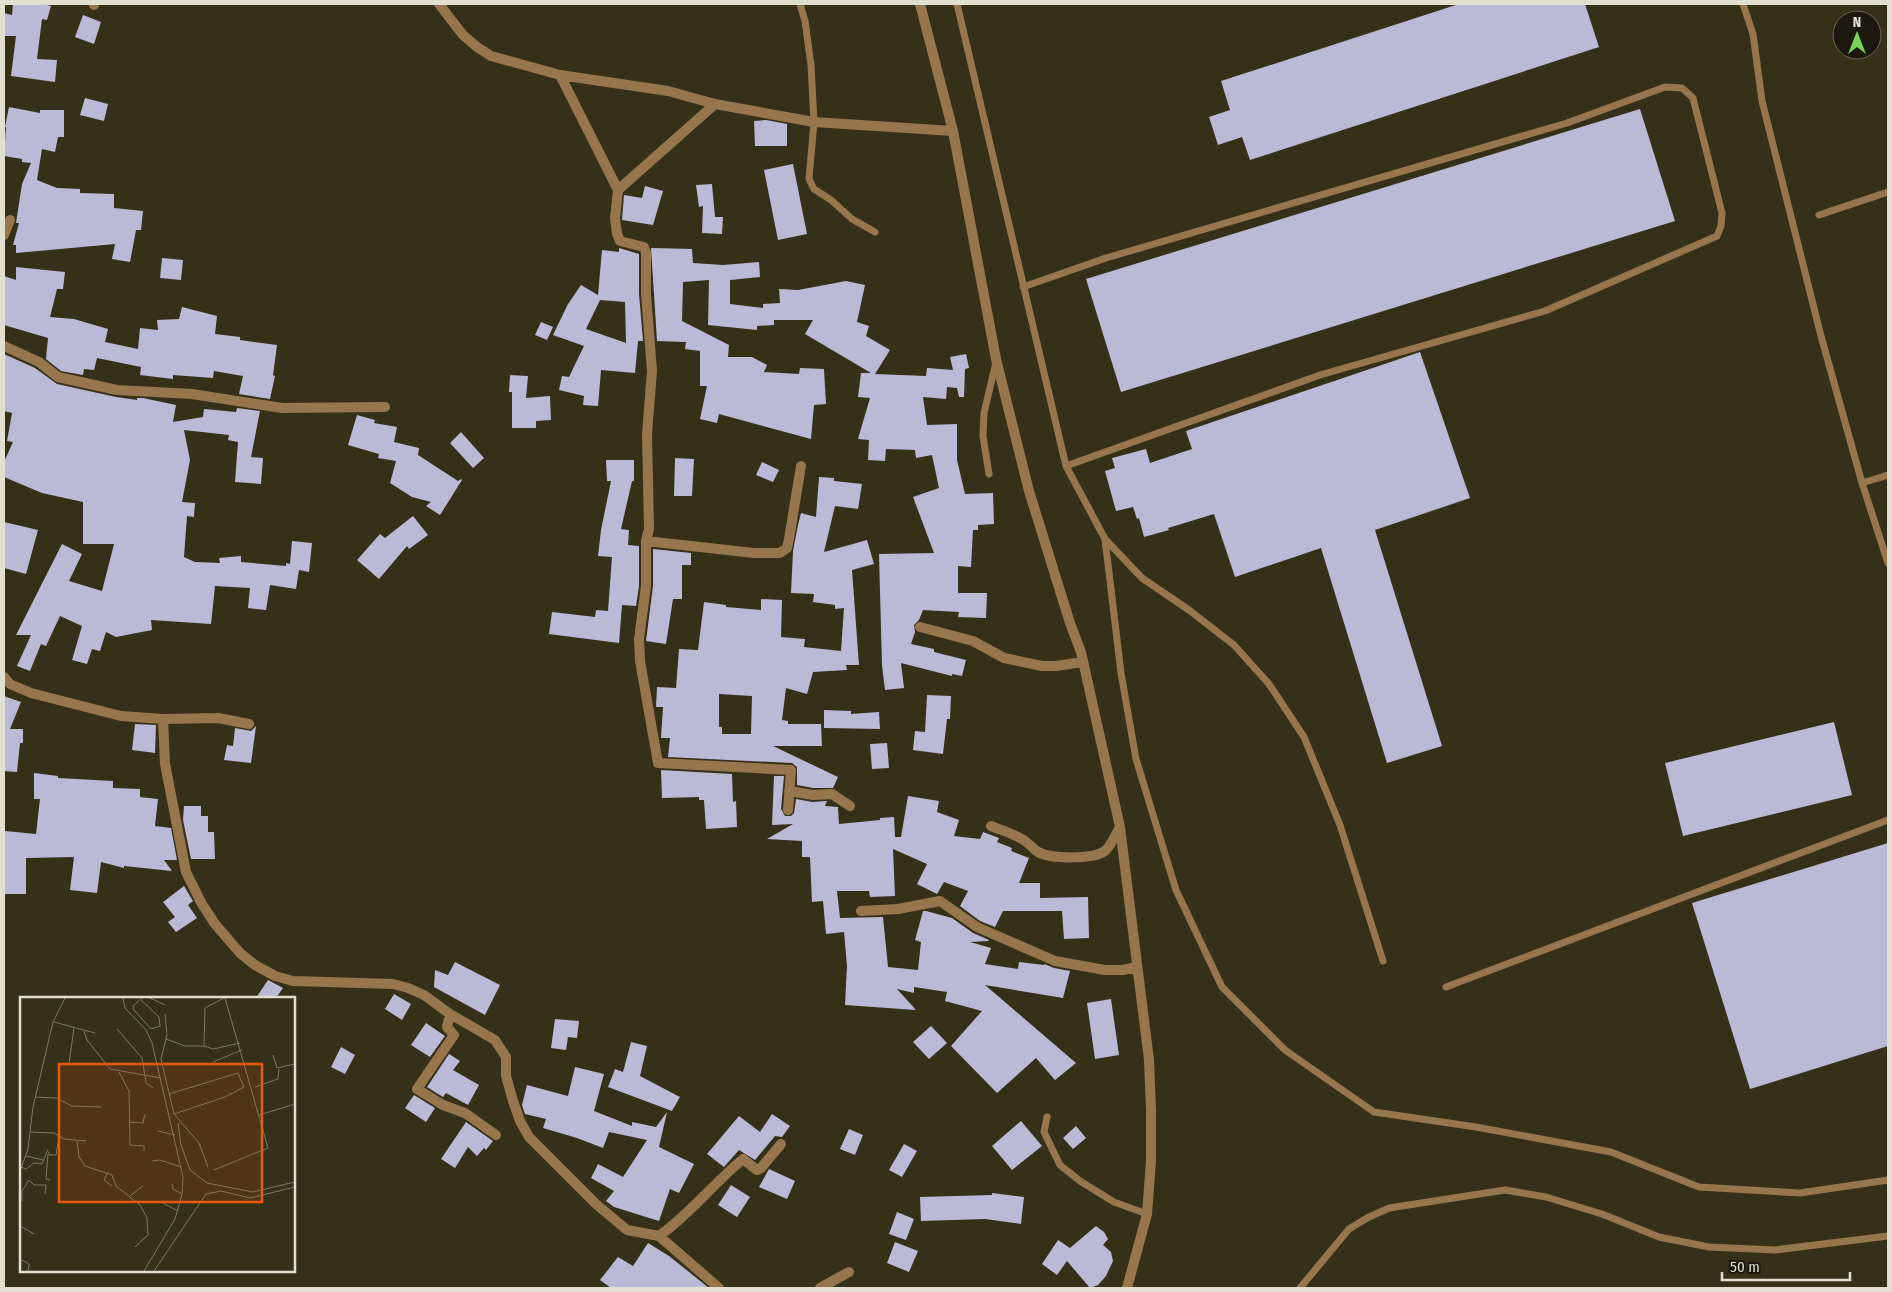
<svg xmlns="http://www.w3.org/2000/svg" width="1892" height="1292" font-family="'Fira Sans Condensed',sans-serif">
	<rect width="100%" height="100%" fill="#353119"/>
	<path fill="#bbbad6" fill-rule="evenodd" d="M 13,4 L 43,4 L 51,6 L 47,20 L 42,19 L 37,59 L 57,60 L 55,82 L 11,76 L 16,36 L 4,36 L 4,13 L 12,15 Z
		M 1459,4 L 1585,4 L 1599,47 L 1250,160 L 1242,137 L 1218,145 L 1209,117 L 1230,110 L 1221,81 Z
		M 83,15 L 101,22 L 94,44 L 75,37 Z
		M 85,98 L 108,104 L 104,121 L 80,115 Z
		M 9,107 L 40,113 L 40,110 L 64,110 L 64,137 L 58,137 L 55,152 L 42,149 L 37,180 L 57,188 L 80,189 L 80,193 L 114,194 L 114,208 L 143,211 L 141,230 L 136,230 L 130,262 L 112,259 L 115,244 L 16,253 L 16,245 L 13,245 L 19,223 L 16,223 L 22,184 L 31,163 L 22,162 L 22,159 L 4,156 L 6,127 L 5,127 Z
		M 1640,109 L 1675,221 L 1121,392 L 1086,279 Z
		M 766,120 L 787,124 L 787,146 L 755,146 L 754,121 Z
		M 793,164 L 807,234 L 778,240 L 764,170 Z
		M 712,184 L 715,217 L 723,217 L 722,234 L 702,233 L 703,206 L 699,207 L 696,185 Z
		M 645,186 L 663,191 L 653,225 L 622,220 L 624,195 L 642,198 Z
		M 619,248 L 639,254 L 639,294 L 643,341 L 638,341 L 635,373 L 601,370 L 598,406 L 583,405 L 584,396 L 559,390 L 562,376 L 569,377 L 584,346 L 553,335 L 568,304 L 581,285 L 598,295 L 602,250 L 619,252 ZM 600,300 L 625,302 L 626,343 L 586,329 Z
		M 651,248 L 692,249 L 693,263 L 723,265 L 759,262 L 760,277 L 730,280 L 730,304 L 763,308 L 763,304 L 780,303 L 779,289 L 798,290 L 846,281 L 865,285 L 857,322 L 869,326 L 866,336 L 890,350 L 875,374 L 926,376 L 927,368 L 953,370 L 950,357 L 966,354 L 969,368 L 965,369 L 964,397 L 959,397 L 957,388 L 947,387 L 946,399 L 923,397 L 927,425 L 957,424 L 957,460 L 965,494 L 993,493 L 994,524 L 978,525 L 978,530 L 973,530 L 971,567 L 958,566 L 958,593 L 987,593 L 986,618 L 958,617 L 959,612 L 923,610 L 919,620 L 914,625 L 915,632 L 911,644 L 934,649 L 934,652 L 966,660 L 962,676 L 952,674 L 952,676 L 901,663 L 904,688 L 885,690 L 882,665 L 879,554 L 934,553 L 913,497 L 939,488 L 932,455 L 916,458 L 915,450 L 886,449 L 885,461 L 868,460 L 869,440 L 858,439 L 870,398 L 858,397 L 861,373 L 871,373 L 805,334 L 813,320 L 774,320 L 774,325 L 757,326 L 757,330 L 708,325 L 709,280 L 683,282 L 682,321 L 729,345 L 728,357 L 752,357 L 767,365 L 764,372 L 799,374 L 800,368 L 824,369 L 826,404 L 814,405 L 811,439 L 719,414 L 717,423 L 700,419 L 707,386 L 700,386 L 700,351 L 685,349 L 686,342 L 657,341 Z
		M 162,258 L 183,260 L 181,280 L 160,278 Z
		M 16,267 L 65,272 L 63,289 L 57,289 L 50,317 L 74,319 L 108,329 L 105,342 L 138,349 L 140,328 L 158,330 L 157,320 L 179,319 L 182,307 L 217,316 L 215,334 L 240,337 L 240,340 L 277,345 L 273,375 L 275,376 L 270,399 L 239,394 L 243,376 L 214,371 L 213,378 L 173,375 L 173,379 L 140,375 L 141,367 L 97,358 L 94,370 L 84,369 L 83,375 L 61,371 L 46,359 L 48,338 L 4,325 L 4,276 L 16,280 Z
		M 541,322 L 553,327 L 547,340 L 535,335 Z
		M 1420,352 L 1470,498 L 1375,530 L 1442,746 L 1387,763 L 1321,548 L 1235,577 L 1214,514 L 1168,528 L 1169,530 L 1144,537 L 1139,518 L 1137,519 L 1133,507 L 1116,511 L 1105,471 L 1115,468 L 1112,458 L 1146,449 L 1150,463 L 1192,449 L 1186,431 Z
		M 4,354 L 35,368 L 57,384 L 116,397 L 137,400 L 137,398 L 143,398 L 176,405 L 173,422 L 203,417 L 204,409 L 236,412 L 237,408 L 260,411 L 251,457 L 263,458 L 261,484 L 235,482 L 238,442 L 228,440 L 229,435 L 184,430 L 190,460 L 182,502 L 195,503 L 194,517 L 187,516 L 184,557 L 195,562 L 220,563 L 219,558 L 241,556 L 241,562 L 286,566 L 286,563 L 290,564 L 292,541 L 312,543 L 309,572 L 299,570 L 296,589 L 270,585 L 266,610 L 248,608 L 250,588 L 215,586 L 211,624 L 151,620 L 152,630 L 116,637 L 106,632 L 100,651 L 92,649 L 87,664 L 72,660 L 82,626 L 60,616 L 46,646 L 41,644 L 30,671 L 17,666 L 31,635 L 16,635 L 62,544 L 82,554 L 69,581 L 102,591 L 114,544 L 83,544 L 83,502 L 42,493 L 4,477 L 4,462 L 13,442 L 7,441 L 12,413 L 4,411 Z
		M 510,375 L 528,376 L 526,398 L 550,396 L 551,420 L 536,421 L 536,428 L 512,428 L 512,392 L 509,392 Z
		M 357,415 L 375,420 L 374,423 L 397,427 L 394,442 L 419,448 L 418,455 L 458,481 L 461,479 L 462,480 L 440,515 L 426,506 L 431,502 L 412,497 L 390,483 L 396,461 L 378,458 L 379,454 L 348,445 Z
		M 461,432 L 484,458 L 473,468 L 450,443 Z
		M 675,458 L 694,459 L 692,496 L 674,496 Z
		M 606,460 L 634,460 L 634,481 L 632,481 L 621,529 L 629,530 L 628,545 L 639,546 L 639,586 L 636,606 L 622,605 L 619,643 L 549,634 L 552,612 L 595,617 L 596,610 L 608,611 L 612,557 L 598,556 L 601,530 L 611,481 L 607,481 Z
		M 762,462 L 779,470 L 773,482 L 756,475 Z
		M 819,477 L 834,478 L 834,481 L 862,484 L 858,509 L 835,506 L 824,552 L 867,540 L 874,564 L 852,570 L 859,665 L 846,665 L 847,670 L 813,672 L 807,694 L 786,688 L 782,720 L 788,721 L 788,724 L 821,724 L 822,746 L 773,746 L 838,777 L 833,788 L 813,788 L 797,785 L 797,767 L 792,763 L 668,757 L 670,738 L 661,738 L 663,707 L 656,707 L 657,687 L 676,688 L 679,649 L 698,650 L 704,602 L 726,605 L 726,607 L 761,610 L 761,599 L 782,600 L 781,637 L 805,639 L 804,647 L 841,651 L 844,608 L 835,609 L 835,605 L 813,602 L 814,594 L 791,593 L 793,551 L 798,525 L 801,513 L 816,517 ZM 719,694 L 752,696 L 751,734 L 722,734 L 722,727 L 719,727 Z
		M 413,516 L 428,535 L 409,549 L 407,546 L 379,579 L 357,560 L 380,534 L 385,538 Z
		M 4,522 L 38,530 L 26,574 L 4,568 Z
		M 653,549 L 691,553 L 691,565 L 682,565 L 682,599 L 673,599 L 666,644 L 646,641 L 653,586 Z
		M 927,695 L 951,696 L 950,719 L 947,719 L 943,754 L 913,750 L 915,731 L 925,732 Z
		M 4,696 L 21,702 L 10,729 L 23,729 L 23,743 L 20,743 L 17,772 L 4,771 Z
		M 824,710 L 851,711 L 851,714 L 879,712 L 880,729 L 824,728 Z
		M 1834,722 L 1852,795 L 1683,836 L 1665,763 Z
		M 135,724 L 156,725 L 155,753 L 132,750 Z
		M 256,726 L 251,763 L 224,760 L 227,745 L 233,746 L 235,728 L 251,731 Z
		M 887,743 L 889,768 L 872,769 L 870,744 Z
		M 661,770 L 732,774 L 733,802 L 736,801 L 737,827 L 706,829 L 704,800 L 699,800 L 699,797 L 662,798 Z
		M 34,773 L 58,776 L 58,778 L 113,781 L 113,788 L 140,789 L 140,797 L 158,799 L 155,826 L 171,828 L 177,860 L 164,860 L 172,871 L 124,866 L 124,868 L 101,862 L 97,893 L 70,890 L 74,857 L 26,858 L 26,894 L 4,894 L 5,831 L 36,834 L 40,799 L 34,799 Z
		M 774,776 L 784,776 L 781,809 L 785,816 L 791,816 L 794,813 L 796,799 L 812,802 L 827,801 L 825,806 L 838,807 L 839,824 L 880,820 L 880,818 L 894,817 L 895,837 L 901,837 L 908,796 L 939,801 L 937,812 L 959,820 L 954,836 L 980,839 L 983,832 L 999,838 L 997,842 L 1012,848 L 1011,851 L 1029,858 L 1019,883 L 1040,883 L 1040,898 L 1088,897 L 1089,938 L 1064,939 L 1062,911 L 1003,911 L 995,927 L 980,921 L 960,906 L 968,891 L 944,882 L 937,894 L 917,884 L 927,864 L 893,849 L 895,896 L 870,897 L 869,891 L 837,891 L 840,918 L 883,917 L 888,967 L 918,970 L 921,942 L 915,940 L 923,911 L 926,911 L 952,918 L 973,933 L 989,940 L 988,941 L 970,942 L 991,948 L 985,964 L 1018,969 L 1019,962 L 1044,965 L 1044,964 L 1054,968 L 1070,971 L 1063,998 L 985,985 L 1076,1063 L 1055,1080 L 1036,1058 L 997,1093 L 951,1046 L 982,1011 L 945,1001 L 947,992 L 914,987 L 914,993 L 897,989 L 916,1010 L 845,1005 L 847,966 L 844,932 L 826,934 L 823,901 L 812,902 L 810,857 L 802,857 L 802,841 L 767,839 L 793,824 L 772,825 Z
		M 184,806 L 201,806 L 201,816 L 208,816 L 208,832 L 214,832 L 215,859 L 191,859 L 183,820 Z
		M 1888,843 L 1888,1046 L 1750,1089 L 1692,903 Z
		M 184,886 L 193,901 L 188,905 L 197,918 L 176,932 L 168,922 L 175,917 L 163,902 Z
		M 455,962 L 500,985 L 485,1015 L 434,987 L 435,970 L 448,975 Z
		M 268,980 L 283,988 L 276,998 L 256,998 Z
		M 394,994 L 411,1004 L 402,1020 L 385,1009 Z
		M 1111,999 L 1119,1055 L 1095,1059 L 1087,1003 Z
		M 555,1019 L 579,1021 L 577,1038 L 568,1037 L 566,1050 L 551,1048 Z
		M 426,1023 L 445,1036 L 430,1057 L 411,1045 Z
		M 931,1026 L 947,1043 L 929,1059 L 913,1042 Z
		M 631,1042 L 647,1046 L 640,1076 L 680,1097 L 672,1111 L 608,1087 L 615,1069 L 623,1072 Z
		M 341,1047 L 355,1055 L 345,1074 L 331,1067 Z
		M 449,1054 L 460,1061 L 453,1070 L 479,1085 L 468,1105 L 446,1093 L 443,1097 L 427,1087 Z
		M 575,1067 L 604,1074 L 594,1111 L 632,1126 L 632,1122 L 656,1127 L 667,1112 L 659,1147 L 694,1164 L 679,1193 L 670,1189 L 659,1221 L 614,1207 L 606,1201 L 614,1191 L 591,1178 L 598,1164 L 623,1177 L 647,1140 L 609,1132 L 603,1148 L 577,1138 L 543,1128 L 546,1119 L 525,1114 L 522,1105 L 527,1085 L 568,1096 Z
		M 414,1095 L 435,1108 L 426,1122 L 405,1108 Z
		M 772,1114 L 790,1126 L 782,1137 L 775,1136 L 755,1160 L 739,1150 L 724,1167 L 707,1154 L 739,1116 L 760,1132 Z
		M 1021,1121 L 1042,1146 L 1012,1170 L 992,1146 Z
		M 466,1122 L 493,1141 L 486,1150 L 484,1148 L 477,1156 L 468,1147 L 455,1168 L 441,1159 Z
		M 1076,1126 L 1086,1138 L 1073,1149 L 1063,1138 Z
		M 849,1129 L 863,1135 L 855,1155 L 840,1149 Z
		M 904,1144 L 917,1151 L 902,1177 L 889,1170 Z
		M 769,1169 L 795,1181 L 787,1199 L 759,1187 Z
		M 731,1185 L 750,1197 L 737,1217 L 718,1205 Z
		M 992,1193 L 1024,1197 L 1021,1224 L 985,1219 L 921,1221 L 920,1197 L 992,1195 Z
		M 897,1212 L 914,1219 L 906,1240 L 889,1234 Z
		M 1096,1226 L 1104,1232 L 1108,1239 L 1103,1245 L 1111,1252 L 1113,1261 L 1106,1276 L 1098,1285 L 1090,1288 L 1067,1261 L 1057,1275 L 1042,1264 L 1058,1240 L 1070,1248 Z
		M 895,1242 L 918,1251 L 909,1272 L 887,1263 Z
		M 648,1243 L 669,1256 L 709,1288 L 611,1288 L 600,1280 L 618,1257 L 633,1266 Z"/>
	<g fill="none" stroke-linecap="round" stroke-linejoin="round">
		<path stroke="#97754d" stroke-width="7" d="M 800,4 L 805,21 L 811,65 L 814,122 L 809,179 L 814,189 L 831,200 L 852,219 L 875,232
			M 957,4 L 1066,466 L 1105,539 L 1142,578 L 1189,610 L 1234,645 L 1269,684 L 1304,737 L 1340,825 L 1383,961
			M 1743,4 L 1753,34 L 1762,101 L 1821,336 L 1862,483 L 1888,563
			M 1819,215 L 1888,192
			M 1023,287 L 1106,258 L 1567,123 L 1665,87 L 1682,88 L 1693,98 L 1722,213 L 1721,226 L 1717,236 L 1545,311 L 1320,375 L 1066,466
			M 989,474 L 983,436 L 984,413 L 996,362
			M 1862,483 L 1888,475
			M 1105,539 L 1121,673 L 1136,759 L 1176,890 L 1222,987 L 1285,1050 L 1374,1112 L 1476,1127 L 1611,1152 L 1699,1187 L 1800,1193 L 1888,1180
			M 1446,987 L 1888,820
			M 1047,1117 L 1044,1132 L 1060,1165 L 1080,1181 L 1114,1202 L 1147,1214
			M 1300,1288 L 1349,1229 L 1367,1218 L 1389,1208 L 1505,1190 L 1546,1197 L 1602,1214 L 1659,1237 L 1709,1247 L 1775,1250 L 1888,1236"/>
		<path stroke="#97754d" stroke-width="10" d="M 439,4 L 463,35 L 477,47 L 491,56 L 560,75 L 668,91 L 715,104 L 814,122 L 953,131
			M 920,4 L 953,131 L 996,359 L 1029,491 L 1070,623 L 1081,652 L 1120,827 L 1149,1060 L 1151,1110 L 1151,1161 L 1147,1214 L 1127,1288
			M 94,5 L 94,4
			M 560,75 L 618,190 L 615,218 L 617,234 L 620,241 L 644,247 L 646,253 L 646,294 L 652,371 L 647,434 L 649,529 L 646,541 L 646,586 L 639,639 L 640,661 L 658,763 L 791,770 L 788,810
			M 618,190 L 715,104
			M 4,235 L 10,220
			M 4,346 L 39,362 L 58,377 L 117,390 L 192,394 L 282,408 L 385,407
			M 646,541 L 754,553 L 780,553 L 787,548 L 789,539 L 801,466
			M 920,627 L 973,641 L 1004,658 L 1042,666 L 1056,666 L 1083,662
			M 4,677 L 10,684 L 31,693 L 121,716 L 163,719 L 218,718 L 249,724
			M 163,719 L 165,764 L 186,872 L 202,904 L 215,924 L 240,953 L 255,965 L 275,976 L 293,981 L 393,984 L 408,988 L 424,995 L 450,1014 L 495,1040 L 506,1057 L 506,1076 L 513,1101 L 520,1121 L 529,1137 L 596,1204 L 627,1230 L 659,1236 L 719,1288
			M 789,791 L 813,795 L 832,794 L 850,806
			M 991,826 C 1001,830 1011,833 1020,838 C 1027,841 1032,848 1038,852 C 1051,859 1095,860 1106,850 C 1112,844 1116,834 1120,827
			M 861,911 L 898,909 L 940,901 L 977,927 L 1055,961 L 1105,970 L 1123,970 L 1137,967
			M 450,1014 L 447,1027 L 454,1035 L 417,1089 L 443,1105 L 465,1113 L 496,1135
			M 659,1236 C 690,1214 713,1184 743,1159 L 757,1170 L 761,1168 L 781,1144
			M 820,1288 L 849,1272"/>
	</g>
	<g transform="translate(20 997)">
		<rect width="275" height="275" fill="#353119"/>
		<path fill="none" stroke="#7a7762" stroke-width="1" d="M 103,1 L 105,11 L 126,33 L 132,46 L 163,180 L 162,197 L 155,222 L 124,274M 130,1 L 145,8M 121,3 L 139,20 L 140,29 L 131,32 L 114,13 L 113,9 L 122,1M 145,17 L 147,38 L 141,62 L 154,117 L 179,146 L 188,170M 34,25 L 75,36M 97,32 L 122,61 L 126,86 L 133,91M 64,34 L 67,43 L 90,72 L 141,81M 146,42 L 165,49 L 184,49 L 185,11 L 204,1M 184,49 L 193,52 L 220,46M 253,58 L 257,71 L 275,67M 193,65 L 222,53M 49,67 L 54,30M 99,75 L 109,94 L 110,148 L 124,149 L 124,154M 235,90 L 258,82 L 259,72M 149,97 L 218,76 L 224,90 L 205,100 L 154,117M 15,100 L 36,101 L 52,109 L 81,110M 239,118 L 275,107M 109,125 L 123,126 L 125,117M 158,126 L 161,148 L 170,173 L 187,186 L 233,195 L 275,185M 138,134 L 155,138M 10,135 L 34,136 L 44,142 L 66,144M 57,144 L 59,160 L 65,169 L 92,178 L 96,189 L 120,208 L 127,221 L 128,238 L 115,250M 27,153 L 30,158 L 36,158 L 39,140M 28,157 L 26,182 L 30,183M 6,159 L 23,163M 132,164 L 140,163 L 161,170M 1,170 L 6,172 L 14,166 L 22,167 L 27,155M 194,173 L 248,151 L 205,1M 0,174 L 8,152 L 13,110 L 33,25 L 45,1M 88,175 L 84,183 L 92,189M 152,187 L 153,192 L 162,197M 110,199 L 123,189M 2,204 L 2,194 L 9,183 L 14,188 L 26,188 L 25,197M 143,206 L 158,214M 0,229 L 14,237M 0,262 L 9,267 L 8,274M 134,274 L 186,197 L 201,194 L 230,201 L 275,190"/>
		<path fill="#e8590c" fill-opacity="0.15" stroke="#e8590c" stroke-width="2.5" d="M 39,67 L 242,67 L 242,205 L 39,205 Z"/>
		<rect width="275" height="275" fill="none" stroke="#e1dfd0" stroke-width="2.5"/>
	</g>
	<rect width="1892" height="1292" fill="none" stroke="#e1dfd0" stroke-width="10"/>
	<g transform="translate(1857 35)"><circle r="24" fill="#1b190e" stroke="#6a685c"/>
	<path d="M0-4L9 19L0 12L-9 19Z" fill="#7bd156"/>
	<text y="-8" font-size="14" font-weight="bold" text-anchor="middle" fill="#e1dfd0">N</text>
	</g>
	<path d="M1722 1272v8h128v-8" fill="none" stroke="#e1dfd0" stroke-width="2.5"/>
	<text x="1730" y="1272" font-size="15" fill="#e1dfd0" stroke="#1b190e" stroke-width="4" paint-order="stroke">50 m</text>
</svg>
